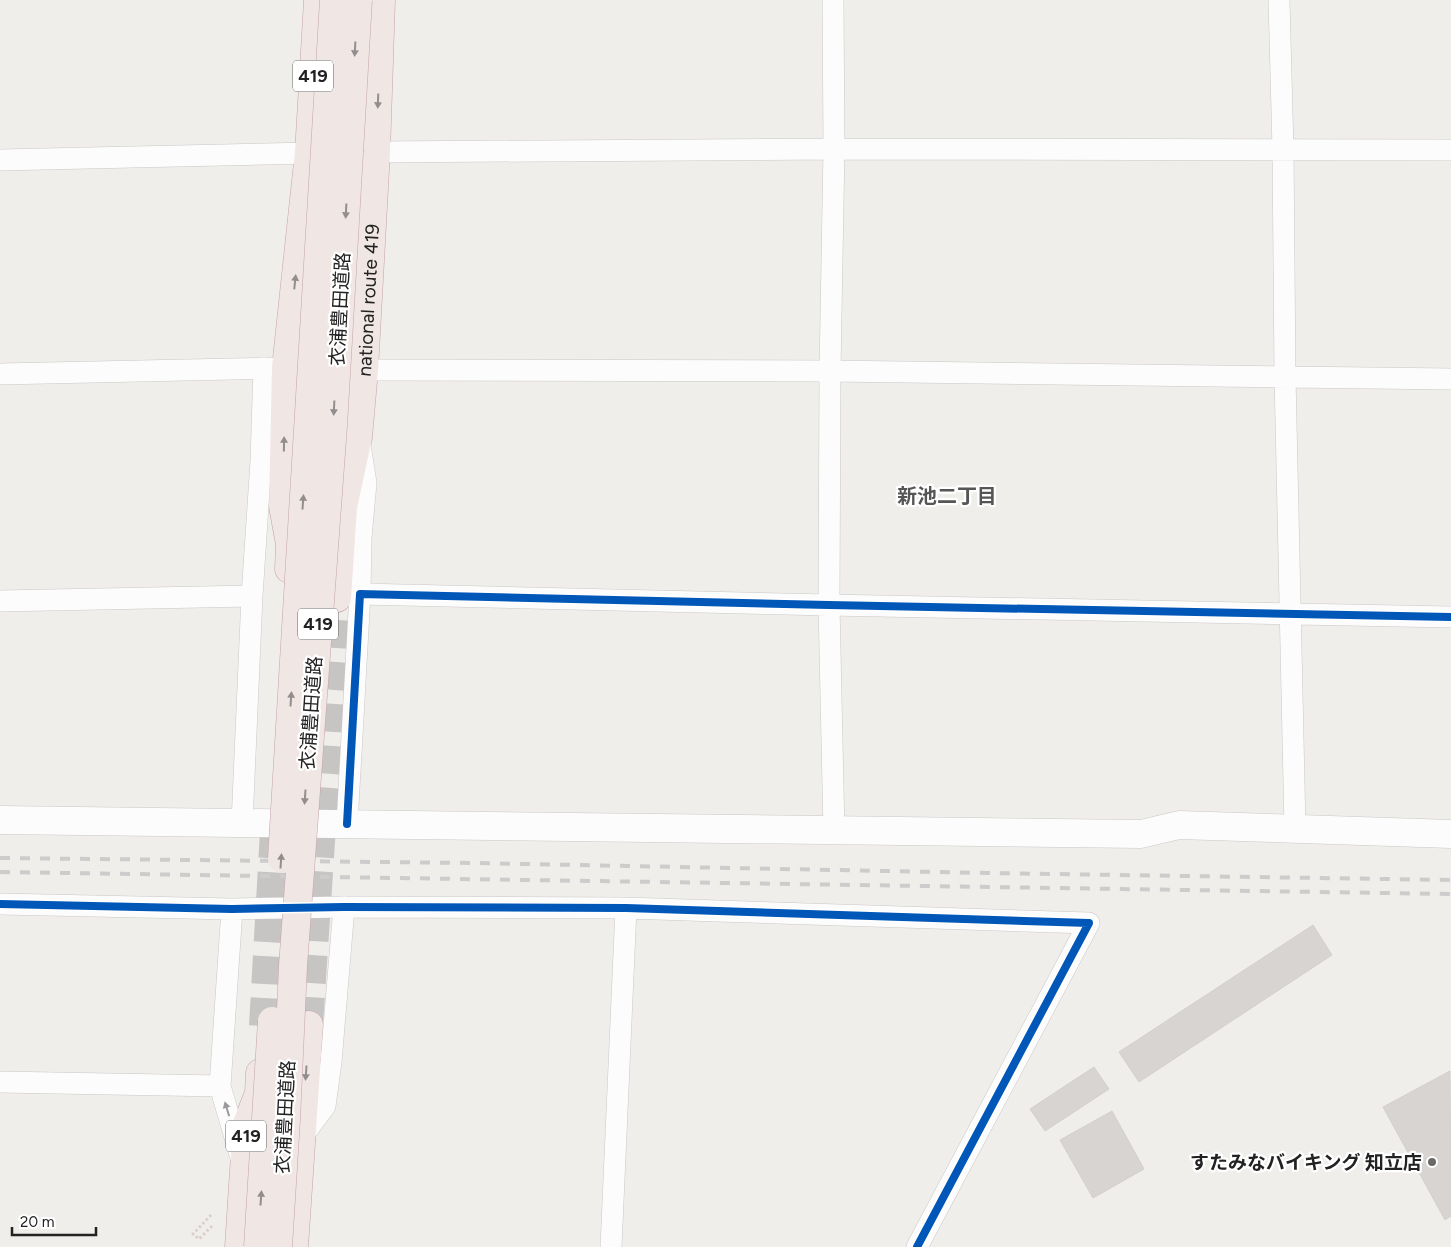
<svg xmlns="http://www.w3.org/2000/svg" width="1451" height="1247" font-family="Figtree,'Noto Sans JP',sans-serif">
	<rect width="100%" height="100%" fill="#f0eeeb"/>
	<path fill="#d7d4d2" stroke="#d3d0cc" d="M 1313,925 L 1332,955 L 1139,1082 L 1119,1052 Z
		M 1094,1067 L 1109,1089 L 1045,1131 L 1030,1109 Z
		M 1450,1071 L 1451,1216 L 1445,1220 L 1383,1107 Z
		M 1112,1111 L 1144,1169 L 1093,1198 L 1060,1140 Z"/>
	<g fill="none" stroke-linecap="round" stroke-linejoin="round">
		<path stroke="#c7c5c3" stroke-width="28" stroke-dasharray="28 14" stroke-linecap="butt" d="M 309,1025 L 337,598
			M 263,1026 L 274,831"/>
		<g stroke="#c9c8c7" stroke-width="22">
			<path id="minor" d="M 833,0 L 834,149 L 830,371 L 829,605 L 834,831
				M 1279,0 L 1283,149 L 1285,376 L 1295,828
				M 376,152 L 834,149 L 1451,150
				M 0,160 L 309,153
				M 364,370 L 830,371 L 1451,379
				M 0,374 L 278,368
				M 360,445 L 366,483 L 361,538 L 360,594
				M 0,601 L 252,596
				M 242,824 L 252,596 L 261,461 L 264,368
				M 347,824 L 360,594 L 829,605 L 1451,617
				M 0,904 L 232,909 L 344,907 L 626,908 L 1089,923 L 917,1247
				M 0,1082 L 220,1086 L 232,909
				M 220,1086 L 241,1158
				M 302,1137 L 325,1106 L 331,1062 L 344,907
				M 611,1247 L 626,908"/>
		</g>
		<g stroke="#c9c8c7" stroke-width="29">
			<path id="tertiary" d="M 0,820 L 1141,834 L 1179,825 L 1451,834"/>
		</g>
		<g stroke="#c5a2ac" stroke-width="29">
			<g id="trunk">
				<path d="M 289,569 L 290,544 L 283,506 L 286,368 L 309,153 L 318,0"/>
				<path id="s1" d="M 337,598 L 343,507 L 358,437 L 364,370 L 376,152 L 381,0"/>
				<path d="M 239,1247 L 247,1124 L 259,1093 L 260,1073"/>
				<path d="M 294,1247 L 309,1025"/>
			</g>
		</g>
		<path stroke="#dccecd" stroke-width="3" stroke-dasharray="2.5 2.5" stroke-linecap="butt" d="M 212,1226 L 199,1239 L 193,1234 L 212,1214"/>
		<use href="#minor" stroke="#fdfcfc" stroke-width="21"/>
		<use href="#tertiary" stroke="#fdfcfc" stroke-width="28"/>
		<use href="#trunk" stroke="#f0e6e4" stroke-width="28"/>
		<path stroke="#ccc" stroke-width="4" stroke-dasharray="10 10" stroke-linecap="butt" d="M 0,858 L 475,863 L 988,873 L 1451,880
			M 0,872 L 1451,894"/>
		<g stroke="#c5a2ac" stroke-width="29" stroke-linecap="butt">
			<path id="trunk-bridge" d="M 282,859 L 334,0
				M 258,1247 L 272,1021
				M 278,1247 L 286,1120 L 293,966 L 333,426 L 358,0"/>
		</g>
		<use href="#trunk-bridge" stroke="#f0e6e4" stroke-width="28"/>
		<g stroke="#fff" stroke-width="11">
			<path id="cycleway" d="M 347,824 L 360,594 L 829,605 L 1451,617
				M 0,904 L 232,909 L 344,907 L 626,908 L 1089,923 L 917,1247"/>
		</g>
		<use href="#cycleway" stroke="#0057b8" stroke-width="8"/>
	</g>
	<defs><path id="oneway-solid" d="M-6-.8H1V-3.2L6.5 0L1 3.2V.8H-6Z" transform="scale(1.25)"/></defs>
	<g fill="#938e8d">
		<use href="#oneway-solid" transform="translate(355 49) rotate(93)"/>
		<use href="#oneway-solid" transform="translate(378 101) rotate(92)"/>
		<use href="#oneway-solid" transform="translate(346 211) rotate(93)"/>
		<use href="#oneway-solid" transform="translate(295 282) rotate(-84)"/>
		<use href="#oneway-solid" transform="translate(334 408) rotate(93)"/>
		<use href="#oneway-solid" transform="translate(284 444) rotate(-89)"/>
		<use href="#oneway-solid" transform="translate(303 502) rotate(-86)"/>
		<use href="#oneway-solid" transform="translate(291 699) rotate(-86)"/>
		<use href="#oneway-solid" transform="translate(305 797) rotate(94)"/>
		<use href="#oneway-solid" transform="translate(281 861) rotate(-86)"/>
		<use href="#oneway-solid" transform="translate(306 1073) rotate(94)"/>
		<use href="#oneway-solid" transform="translate(261 1198) rotate(-86)"/>
	</g>
	<use fill="#9a9a9a" href="#oneway-solid" transform="translate(227 1109) rotate(-107)"/>
	<circle fill="#6a6968" stroke="#fff" stroke-width="2" cx="1432" cy="1162" r="5"/>
	<g text-anchor="middle" dominant-baseline="central" stroke-width="4.5" stroke-linejoin="round" paint-order="stroke">
		<g fill="#fff" stroke="#646464" stroke-width="1">
			<rect x="293" y="60.5" width="40" height="31" rx="4"/>
			<rect x="298" y="608.5" width="40" height="31" rx="4"/>
			<rect x="226" y="1120.5" width="40" height="31" rx="4"/>
		</g>
		<g font-size="18" font-weight="bold" fill="#222">
			<text x="313" y="76">419</text>
			<text x="318" y="624">419</text>
			<text x="246" y="1136">419</text>
		</g>
		<g font-size="19" fill="#222" stroke="#fff">
			<text stroke="none"><textPath href="#s1" startOffset="300">national route 419</textPath></text>
			<text transform="translate(340 309) rotate(-87)">衣浦豊田道路</text>
			<text transform="translate(311 713) rotate(-86)">衣浦豊田道路</text>
			<text transform="translate(285 1117) rotate(-87)">衣浦豊田道路</text>
		</g>
		<g font-size="19" font-weight="bold" fill="#222" stroke="#fff" text-anchor="end">
			<text x="1422" y="1162">すたみなバイキング 知立店</text>
		</g>
		<g font-size="20" font-weight="bold" fill="#555" stroke="#fff">
			<text x="947" y="496">新池二丁目</text>
		</g>
	</g>
	<path d="M12 1227v8h84v-8" fill="none" stroke="#222222" stroke-width="2.5"/>
	<text x="20" y="1227" font-size="15" fill="#222222" stroke="#ffffff" stroke-width="4" paint-order="stroke">20 m</text>
</svg>
